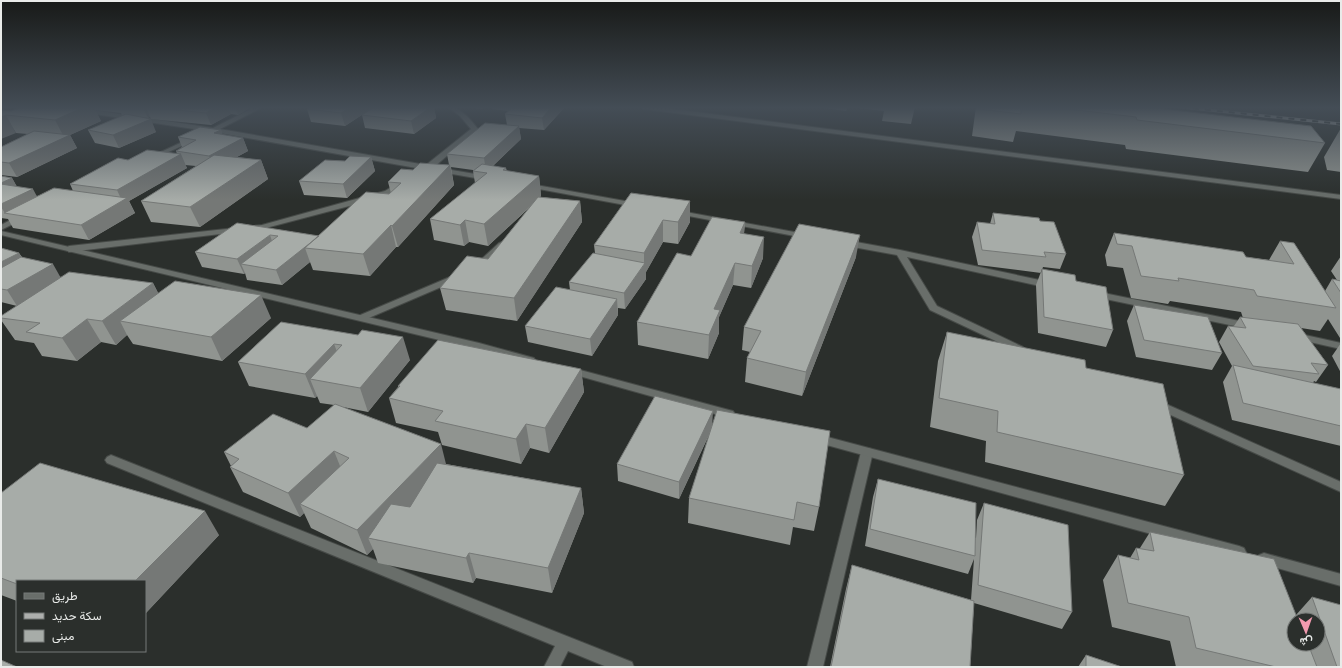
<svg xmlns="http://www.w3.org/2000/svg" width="1342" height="668" font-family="Raleway,Vazirmatn,sans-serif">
	<rect width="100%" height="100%" fill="#2b2f2c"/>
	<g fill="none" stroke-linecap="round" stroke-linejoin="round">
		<g stroke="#464a47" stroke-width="2">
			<path id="minor" d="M 58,107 L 72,107 L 213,128 L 255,107 L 263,107 L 220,129 L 426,165 L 471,129 L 460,116 L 448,107 C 461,107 471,120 478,129 L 434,167 L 487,176 L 491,178 L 487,180 L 429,170 L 422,172 L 422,169 L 214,132 L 61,109 Z
				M 641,107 L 657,107 L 1341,195 L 1341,199 L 644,109 Z
				M 193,137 L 196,139 L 195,140 L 153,159 L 148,158 Z
				M 398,183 L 401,183 L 405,185 L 391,195 L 262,229 L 69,252 L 65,249 L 69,246 L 262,225 L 385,191 Z
				M 525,183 L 636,203 L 640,205 L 636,207 L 528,187 L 524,185 Z
				M 675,210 L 805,234 L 809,236 L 805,238 L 678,214 L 675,214 Z
				M 20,215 L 26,215 L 27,217 L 1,230 L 1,225 Z
				M 845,240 L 900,250 L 1049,282 L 1054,285 L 1049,288 L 907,257 L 937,306 L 1023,347 L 1024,349 L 1023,351 L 1019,352 L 930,310 L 897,255 L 842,245 L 841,243 L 842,241 Z
				M 502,242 L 506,245 L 505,247 L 480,270 L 474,270 L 473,268 L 474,266 L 499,243 Z
				M 457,274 L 460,275 L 462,277 L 460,279 L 364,320 L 358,320 L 356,318 L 358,316 Z
				M 1094,291 L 1249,323 L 1254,326 L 1249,329 L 1091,296 L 1089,294 L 1091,292 Z
				M 1296,333 L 1341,343 L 1341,349 L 1292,338 L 1291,336 Z
				M 1157,400 L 1341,482 L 1341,492 L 1153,407 L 1151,404 L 1153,401 Z
				M 867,448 L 871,449 L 873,452 L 823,667 L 807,667 L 861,452 L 863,449 Z
				M 111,455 L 632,662 L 634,667 L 607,667 L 568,651 L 560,667 L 544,667 L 555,646 L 107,463 L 105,460 L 107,457 Z"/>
		</g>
		<g stroke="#464a47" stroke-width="2">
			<path id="tertiary" d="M 1,231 L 479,343 L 534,358 L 535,360 L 530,363 L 477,349 L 1,235 Z
				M 569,367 L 729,410 L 733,411 L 735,414 L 733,417 L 729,418 L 565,372 L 564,370 L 565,368 Z
				M 816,434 L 1239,546 L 1244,548 L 1246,552 L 1244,556 L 1239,558 L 812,441 L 810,438 L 812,435 Z
				M 1264,553 L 1341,574 L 1341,586 L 1259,563 L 1257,559 L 1259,555 Z"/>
		</g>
		<use href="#minor" fill="#696e6a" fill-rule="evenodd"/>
		<use href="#tertiary" fill="#696e6a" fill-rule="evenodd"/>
		<g stroke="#adafad" stroke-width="3">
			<path id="rail" d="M 1181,107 L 1341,124"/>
		</g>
		<use href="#rail" stroke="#2b2f2c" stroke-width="2" stroke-dasharray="6" stroke-linecap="butt"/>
	</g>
	<path fill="#909490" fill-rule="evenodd" d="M 22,107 L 251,107 L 238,115 L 231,114 L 211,125 L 151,119 L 150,117 L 148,118 L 139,117 L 156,132 L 119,148 L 95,143 L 88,130 L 125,115 L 122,115 L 121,113 L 95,110 L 101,121 L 70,135 L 77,148 L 17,177 L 1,175 L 1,147 L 28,134 L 16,133 L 1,110 L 11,111 Z
		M 374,107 L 345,126 L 311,122 L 307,109 Z
		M 374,107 L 434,107 L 436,118 L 414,134 L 365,128 L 362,115 Z
		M 467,107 L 484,107 L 482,109 Z
		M 491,107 L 565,107 L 544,130 L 519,128 L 521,139 L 493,166 L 506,168 L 507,171 L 539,176 L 541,196 L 540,197 L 580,201 L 582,222 L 517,321 L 446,310 L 440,288 L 488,259 L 529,208 L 488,246 L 469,242 L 464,246 L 434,240 L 430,219 L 475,183 L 473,171 L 473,170 L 451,167 L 454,185 L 398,247 L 396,247 L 370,276 L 313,270 L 310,262 L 282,285 L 247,280 L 245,273 L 244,274 L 202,267 L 195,252 L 237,223 L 319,236 L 389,194 L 391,193 L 388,182 L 413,170 L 449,165 L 447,154 L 507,125 L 505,114 L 509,111 L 492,109 Z
		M 816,107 L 848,107 L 846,111 Z
		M 849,107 L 915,107 L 911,124 L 882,121 L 884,111 Z
		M 976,107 L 1147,107 L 1325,143 L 1308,172 L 1126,149 L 1125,145 L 1016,131 L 1013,142 L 972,136 L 975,114 Z
		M 1341,128 L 1341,172 L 1327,170 L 1324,157 Z
		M 221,130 L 222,135 L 243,138 L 248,151 L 237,157 L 261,160 L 268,179 L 200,227 L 151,222 L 141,201 L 196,166 L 185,165 L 187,168 L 129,201 L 135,213 L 89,240 L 13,228 L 8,219 L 1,218 L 1,176 L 12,178 L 17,187 L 37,196 L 73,191 L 70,184 L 128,160 L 177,154 L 176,151 L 182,147 L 178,137 Z
		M 371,157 L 375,171 L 347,198 L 304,195 L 299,181 L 345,161 Z
		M 631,193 L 690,222 L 678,244 L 663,242 L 646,272 L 646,279 L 625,309 L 618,308 L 618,315 L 592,356 L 528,342 L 525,326 L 570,290 L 569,282 L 595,253 L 594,245 Z
		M 993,213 L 1040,221 L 1066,254 L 1060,269 L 1043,267 L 1041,273 L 978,265 L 972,237 L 977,222 L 990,224 Z
		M 745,222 L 744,234 L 763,258 L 751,288 L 733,285 L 719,317 L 719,333 L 708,359 L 638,345 L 637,322 Z
		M 1114,233 L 1246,257 L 1269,260 L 1280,241 L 1325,291 L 1332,279 L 1337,280 L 1331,271 L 1341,256 L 1341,338 L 1340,338 L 1328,319 L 1320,331 L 1301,328 L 1328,365 L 1316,382 L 1314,381 L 1313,383 L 1341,389 L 1341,446 L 1232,420 L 1223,382 L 1232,366 L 1219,342 L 1228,326 L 1234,326 L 1240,317 L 1243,318 L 1241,312 L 1170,301 L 1168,304 L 1131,298 L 1123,268 L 1107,266 L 1105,255 Z
		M 1,248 L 19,253 L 22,257 L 61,277 L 153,283 L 158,293 L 271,318 L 222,361 L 133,344 L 127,335 L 116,345 L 101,342 L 77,361 L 42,356 L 34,343 L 15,340 L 1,320 L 1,316 L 17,306 L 1,302 Z
		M 856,257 L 802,396 L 745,382 L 747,358 L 750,352 L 742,350 L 744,327 Z
		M 1042,269 L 1076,281 L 1113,330 L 1106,347 L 1038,333 L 1036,285 Z
		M 1134,305 L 1222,353 L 1212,370 L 1136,357 L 1127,321 Z
		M 281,322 L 410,360 L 368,412 L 343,407 L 446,464 L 581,488 L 584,513 L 552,593 L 476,578 L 473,583 L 378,563 L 373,549 L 367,555 L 311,528 L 304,513 L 300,517 L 243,492 L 230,467 L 231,466 L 224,452 L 307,428 L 334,405 L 320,403 L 317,396 L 315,398 L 249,386 L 238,362 Z
		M 947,332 L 1086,368 L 1184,475 L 1165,506 L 985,462 L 986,441 L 930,427 L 938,361 Z
		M 1341,343 L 1341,373 L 1332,356 Z
		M 581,369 L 584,392 L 549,453 L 530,448 L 521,464 L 442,445 L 438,432 L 396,423 L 389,398 L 398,387 L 398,386 Z
		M 712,426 L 819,507 L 814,531 L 793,527 L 790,545 L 688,523 L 689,498 L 710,433 L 679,499 L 618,481 L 617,464 Z
		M 878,479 L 976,538 L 977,520 L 984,503 L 1072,612 L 1062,629 L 974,603 L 970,667 L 830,667 L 846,589 L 852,565 L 971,600 L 974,559 L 968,574 L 865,546 L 873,497 Z
		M 1,493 L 219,535 L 145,614 L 145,581 L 17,581 L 17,601 L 1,595 Z
		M 1150,532 L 1296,615 L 1312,597 L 1341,667 L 1176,667 L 1170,641 L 1112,627 L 1103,580 L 1118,555 L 1130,558 L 1136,548 L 1140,548 ZM 1294,620 L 1318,620 L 1318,644 L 1294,644 Z
		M 1086,655 L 1122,667 L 1078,667 Z"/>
	<path fill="#757876" d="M 84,107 L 94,107 L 101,121 L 70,135 L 77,148 L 17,177 L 9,163 L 64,137 L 55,120 Z
		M 143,107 L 146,107 L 150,117 L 148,118 Z
		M 216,107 L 228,107 L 231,114 L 211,125 L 206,113 Z
		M 235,107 L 251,107 L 238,115 Z
		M 351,107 L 374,107 L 345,126 L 341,113 Z
		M 431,107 L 434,107 L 436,118 L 414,134 L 411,121 Z
		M 552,107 L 565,107 L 544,130 L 542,118 Z
		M 6,115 L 16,133 L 1,139 L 1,117 Z
		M 151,119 L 156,132 L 119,148 L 113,135 Z
		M 519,126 L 521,139 L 486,172 L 484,158 Z
		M 221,130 L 226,143 L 214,133 Z
		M 243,138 L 248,151 L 214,169 L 209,156 Z
		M 181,154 L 187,168 L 129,201 L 135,213 L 89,240 L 81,225 L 122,201 L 117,190 Z
		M 371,157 L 375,171 L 347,198 L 343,184 Z
		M 261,160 L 268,179 L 200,227 L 190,207 Z
		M 450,165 L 454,185 L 398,247 L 392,226 Z
		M 539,176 L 541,196 L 488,246 L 484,224 Z
		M 12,178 L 20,192 L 1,186 L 1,183 Z
		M 33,189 L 41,204 L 5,213 L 1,207 L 1,204 Z
		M 580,201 L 582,222 L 517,321 L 514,298 Z
		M 690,201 L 690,222 L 678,244 L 678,222 Z
		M 465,220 L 469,242 L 464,246 L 460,225 Z
		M 663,220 L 663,242 L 646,272 L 646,279 L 625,309 L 624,293 L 644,265 L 644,253 Z
		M 745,222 L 743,243 L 740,233 Z
		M 391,225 L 396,247 L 370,276 L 363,254 Z
		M 270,235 L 275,250 L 241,264 L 245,273 L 244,274 L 237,259 Z
		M 860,235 L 856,257 L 802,396 L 806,372 Z
		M 319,236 L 305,248 L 310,262 L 282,285 L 276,270 Z
		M 764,237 L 763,258 L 751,288 L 752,266 Z
		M 19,253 L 28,268 L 1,282 L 1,262 Z
		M 735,263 L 733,285 L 719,317 L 719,333 L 708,359 L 709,335 L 714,309 Z
		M 53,264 L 62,280 L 17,306 L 7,290 Z
		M 153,283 L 165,306 L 120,321 L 127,335 L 116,345 L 102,321 Z
		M 261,295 L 271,318 L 222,361 L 211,337 Z
		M 617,299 L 618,315 L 592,356 L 590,339 Z
		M 87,319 L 101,342 L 77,361 L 62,338 Z
		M 403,337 L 410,360 L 368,412 L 360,388 Z
		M 334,344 L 343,367 L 310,379 L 317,396 L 315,398 L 305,374 Z
		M 581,369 L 584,392 L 549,453 L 545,428 Z
		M 713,411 L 712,428 L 679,499 L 679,482 Z
		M 526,424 L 530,448 L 521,464 L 516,439 Z
		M 441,444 L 447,468 L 380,541 L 368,538 L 373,549 L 367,555 L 357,530 Z
		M 334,451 L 344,476 L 300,504 L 304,513 L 300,517 L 288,493 Z
		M 581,488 L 584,513 L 552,593 L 548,568 Z
		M 205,511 L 219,535 L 145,614 L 145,581 L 135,581 Z
		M 469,553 L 476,578 L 473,583 L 466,558 Z"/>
	<path fill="#a7aca8" stroke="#757876" d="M 22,107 L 84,107 L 55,120 L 6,115 L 1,117 L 1,110 L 11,111 Z
		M 149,107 L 216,107 L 206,113 Z
		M 311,107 L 351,107 L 341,113 L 307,109 Z
		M 374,107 L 431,107 L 411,121 L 362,115 Z
		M 513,107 L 552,107 L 542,118 L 505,114 Z
		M 980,107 L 1021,107 L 1021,114 L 979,109 Z
		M 1051,107 L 1147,107 L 1311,126 L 1325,143 L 1137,120 L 1136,117 Z
		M 126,114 L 151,119 L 113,135 L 88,130 Z
		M 485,123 L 519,126 L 484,158 L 447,154 Z
		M 200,127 L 221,130 L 214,133 L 243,138 L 209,156 L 176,151 L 196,140 L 178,137 Z
		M 34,131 L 70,135 L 9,163 L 1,162 L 1,147 Z
		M 147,150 L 181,154 L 117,190 L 70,184 L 118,158 L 128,160 Z
		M 214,155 L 261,160 L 190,207 L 141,201 Z
		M 350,156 L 371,157 L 343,184 L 299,181 L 325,160 L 345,161 Z
		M 420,163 L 450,165 L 392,226 L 391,225 L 363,254 L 305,248 L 366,192 L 389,194 L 401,183 L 388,182 L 401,169 L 413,170 Z
		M 482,164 L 506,168 L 503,170 L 539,176 L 484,224 L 465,220 L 460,225 L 430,219 L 487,173 L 473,171 Z
		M 1,176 L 12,178 L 1,183 Z
		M 1,184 L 33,189 L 1,204 Z
		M 54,188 L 127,198 L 81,225 L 4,213 Z
		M 631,193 L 690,201 L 678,222 L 663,220 L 644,253 L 594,245 Z
		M 538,197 L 580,201 L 514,298 L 440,288 L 467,256 L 488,259 Z
		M 993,213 L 1039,218 L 1040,221 L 1054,222 L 1066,254 L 1044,252 L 1046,257 L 982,250 L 977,222 L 995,224 Z
		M 712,217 L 745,222 L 740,233 L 764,237 L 752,266 L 735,263 L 714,309 L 720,310 L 709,335 L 637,322 L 677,253 L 691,256 Z
		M 237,223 L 319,236 L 276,270 L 241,264 L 278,236 L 270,235 L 237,259 L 195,252 Z
		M 799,224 L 860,235 L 806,372 L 747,358 L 761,331 L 744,327 Z
		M 1114,233 L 1243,252 L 1246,257 L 1294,264 L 1280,241 L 1294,243 L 1336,308 L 1257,296 L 1254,290 L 1178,278 L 1179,281 L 1141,276 L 1132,246 L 1117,244 Z
		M 1,248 L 19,253 L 1,262 Z
		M 593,253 L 645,263 L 624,293 L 569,282 Z
		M 21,257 L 53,264 L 7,290 L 1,289 L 1,268 Z
		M 1042,269 L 1075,275 L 1076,281 L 1106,287 L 1113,330 L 1044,317 Z
		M 69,272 L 153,283 L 102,321 L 87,319 L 62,338 L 26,332 L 40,323 L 1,318 L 1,316 Z
		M 1332,279 L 1341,281 L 1341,293 Z
		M 175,281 L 261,295 L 211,337 L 120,321 Z
		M 556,287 L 617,299 L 590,339 L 525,326 Z
		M 1134,305 L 1208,317 L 1222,353 L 1144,340 Z
		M 1240,317 L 1298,324 L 1328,365 L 1311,363 L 1319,374 L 1253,366 L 1228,326 L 1246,328 Z
		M 281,322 L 358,335 L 362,330 L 403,337 L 360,388 L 310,379 L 342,345 L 334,344 L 305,374 L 238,362 Z
		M 947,332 L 1085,360 L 1086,368 L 1163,384 L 1184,475 L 997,432 L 998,411 L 939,398 Z
		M 438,340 L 581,369 L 545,428 L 526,424 L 516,439 L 435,421 L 443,411 L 389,398 L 400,386 L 398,386 Z
		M 1233,365 L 1341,389 L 1341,426 L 1243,403 Z
		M 655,396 L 713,411 L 679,482 L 617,464 Z
		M 335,404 L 441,444 L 357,530 L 300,504 L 349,458 L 334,451 L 288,493 L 230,467 L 239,459 L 224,452 L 273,414 L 307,428 Z
		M 717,410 L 830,431 L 819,507 L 797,502 L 794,520 L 689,498 Z
		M 40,463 L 205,511 L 135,581 L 17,581 L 17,584 L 1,578 L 1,493 Z
		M 437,463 L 581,488 L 548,568 L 469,553 L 466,558 L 368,538 L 391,504 L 410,507 Z
		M 878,479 L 976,503 L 975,556 L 870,529 Z
		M 984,503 L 1068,525 L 1072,612 L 978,585 Z
		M 1150,532 L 1274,559 L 1298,620 L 1294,620 L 1294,644 L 1308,644 L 1317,667 L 1276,667 L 1196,648 L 1189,617 L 1128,603 L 1118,555 L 1139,560 L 1136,548 L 1154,551 Z
		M 852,565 L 974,601 L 970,667 L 831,667 Z
		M 1312,597 L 1341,605 L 1341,667 L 1337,667 Z
		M 1086,655 L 1122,667 L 1086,667 Z
		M 1,660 L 17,667 L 1,667 Z"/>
	<linearGradient id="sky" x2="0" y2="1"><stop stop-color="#181a18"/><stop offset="0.54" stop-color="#444d56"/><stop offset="1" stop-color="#444d56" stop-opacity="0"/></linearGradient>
	<rect width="1342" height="200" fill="url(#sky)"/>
	<rect width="1342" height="668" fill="none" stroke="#e9ebe9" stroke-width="4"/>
	<rect x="16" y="580" width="130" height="72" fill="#2b2f2c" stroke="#777a78"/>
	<rect x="24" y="593" width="20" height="6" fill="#696e6a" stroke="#777a78"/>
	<text x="52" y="600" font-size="12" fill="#e9ebe9">طريق</text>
	<rect x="24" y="613" width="20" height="6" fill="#adafad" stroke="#777a78"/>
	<text x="52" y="620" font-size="12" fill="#e9ebe9">سكة حديد</text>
	<rect x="24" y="630" width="20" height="12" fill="#a7aca8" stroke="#777a78"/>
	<text x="52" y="640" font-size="12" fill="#e9ebe9">مبنى</text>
	<g transform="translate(1306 632) rotate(178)"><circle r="19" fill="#2b2f2c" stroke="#777a78"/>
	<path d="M0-3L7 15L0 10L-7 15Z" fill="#f29aaf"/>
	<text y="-6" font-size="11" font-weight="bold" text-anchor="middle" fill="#e9ebe9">ش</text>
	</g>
</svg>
